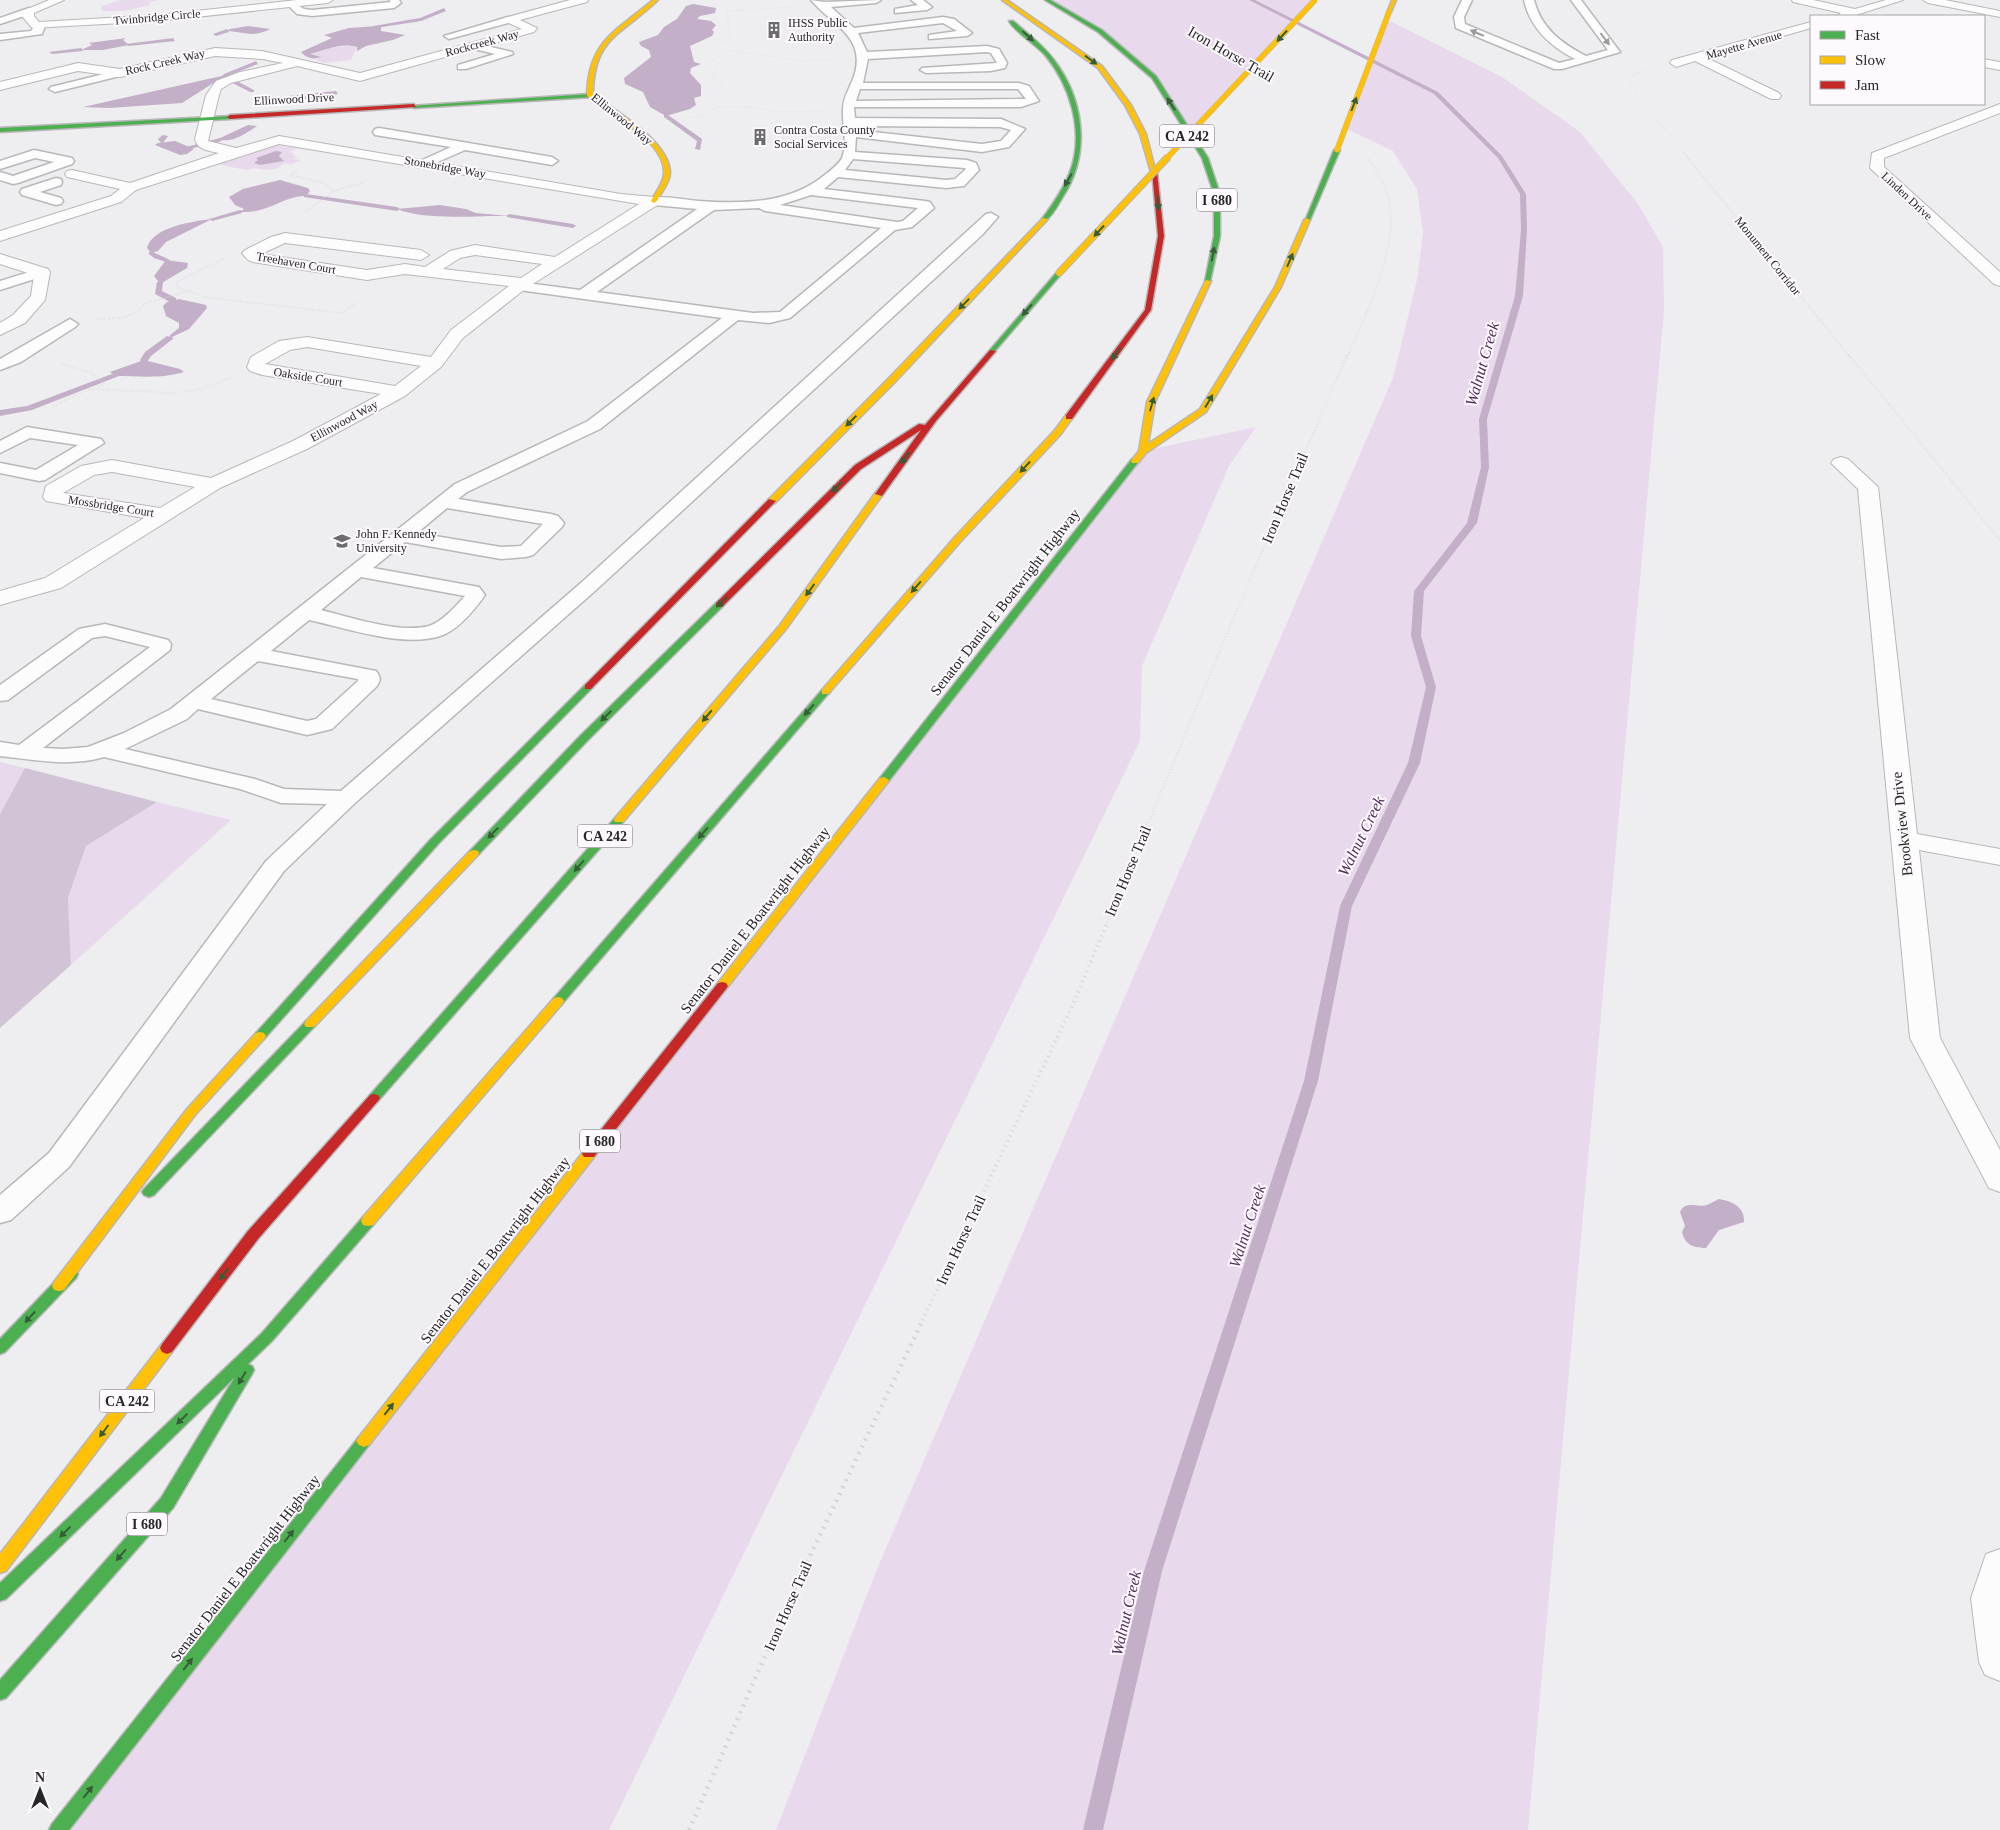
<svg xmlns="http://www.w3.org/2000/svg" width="2000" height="1830" font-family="Georgia,serif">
	<rect width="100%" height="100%" fill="#eeedef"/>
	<path fill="#e8daec" d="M 121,0 L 159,0 L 149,2 L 150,5 L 124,11 L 102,11 L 102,6 Z
		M 1047,0 L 1315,0 L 1193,131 L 1154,77 L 1100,31 Z
		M 1386,19 L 1502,77 L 1580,132 L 1638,204 L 1663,247 L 1664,311 L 1528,1830 L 776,1830 L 877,1569 L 1393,378 L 1417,280 L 1423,233 L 1417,189 L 1393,151 L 1345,128 Z
		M 347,46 L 357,47 L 351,60 L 324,63 L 316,60 L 320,57 L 310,55 L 320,49 Z
		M 269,145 L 299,148 L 289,152 L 296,154 L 292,155 L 297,157 L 293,159 L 301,160 L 292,164 L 284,163 L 278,168 L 268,170 L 253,168 L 246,170 L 217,164 Z
		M 1256,427 L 1229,466 L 1142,666 L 1140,741 L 609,1830 L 58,1830 L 1143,451 Z
		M 0,762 L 25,768 L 0,814 Z
		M 157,802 L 231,820 L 71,965 L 68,898 L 86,846 Z"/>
	<path fill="#d2c4d7" d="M 25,768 L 157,802 L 86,846 L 68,898 L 71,965 L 0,1028 L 0,814 Z"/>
	<path fill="#c3b0c8" d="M 693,4 L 716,8 L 715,13 L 700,16 L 697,19 L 711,21 L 716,25 L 712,30 L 714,32 L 712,36 L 690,46 L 694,62 L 701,64 L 691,68 L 690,73 L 701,85 L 701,96 L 694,98 L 696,105 L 690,109 L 666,116 L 650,107 L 643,92 L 625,84 L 624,78 L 651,57 L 649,50 L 641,46 L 639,42 L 658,35 L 664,27 L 677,19 L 686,6 Z
		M 248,26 L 270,29 C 253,38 246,32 227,31 L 230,29 Z
		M 376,26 L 381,27 L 381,31 L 405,35 L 393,40 L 366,46 L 357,51 L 357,47 C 342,42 324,50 310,54 L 321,57 C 314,60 306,58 301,52 L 332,38 L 324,35 L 349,28 Z
		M 126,38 L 123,40 L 129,45 L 103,50 L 81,50 L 92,45 L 89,43 Z
		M 226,75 L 182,103 L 109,108 L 83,107 Z
		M 248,125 L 257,126 C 246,133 232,144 218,139 Z
		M 175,141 L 194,149 L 187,154 L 180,155 L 155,145 L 158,143 Z
		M 276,151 L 282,152 L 279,156 L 284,161 L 260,165 L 254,163 L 258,160 L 256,158 Z
		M 280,180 L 308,188 L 310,191 L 306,196 C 290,195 276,206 260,210 C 253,212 246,212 240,212 L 244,209 L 235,205 L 229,197 L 243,189 Z
		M 440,205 L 466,209 L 476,213 L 509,216 C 475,215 427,221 397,209 Z
		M 212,219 L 166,242 L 158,251 L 151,253 L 147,248 C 152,227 194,221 212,219 Z
		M 166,260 L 188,263 L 187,268 L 160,284 L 154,276 Z
		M 179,299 L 206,305 L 207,308 L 189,329 L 170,338 L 170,335 L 179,328 L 179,323 L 166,316 L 163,306 L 167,302 Z
		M 144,360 L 180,369 L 184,372 C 162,379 138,376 115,376 L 110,372 Z
		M 1719,1199 C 1732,1201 1745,1207 1744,1222 L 1719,1230 L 1706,1248 C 1694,1248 1685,1245 1682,1232 L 1685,1226 L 1680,1212 C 1686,1200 1696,1208 1707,1205 C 1711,1203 1715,1201 1719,1199 Z"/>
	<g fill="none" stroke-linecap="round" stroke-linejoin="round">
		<path fill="#c3b0c8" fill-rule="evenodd" d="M 1249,0 L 1255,0 L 1438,92 L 1502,156 L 1526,194 L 1527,230 L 1523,296 L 1487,419 L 1489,467 L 1477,523 L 1424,591 L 1421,636 L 1436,687 L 1420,763 L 1352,906 L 1318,1081 L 1162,1571 L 1103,1830 L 1083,1830 L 1144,1571 L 1304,1081 L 1340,906 L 1408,763 L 1426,687 L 1411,636 L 1414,591 L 1467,523 L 1481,467 L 1479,419 L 1515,296 L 1521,230 L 1520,194 L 1498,158 L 1434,94 Z
			M 444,8 L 446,11 L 421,21 L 376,28 L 373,26 L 420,18 Z
			M 227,29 L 229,32 L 216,36 L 213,34 Z
			M 173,38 L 175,41 L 129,46 L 126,44 Z
			M 81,48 L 83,51 L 52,54 L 49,52 Z
			M 256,61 L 258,64 L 227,76 L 254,90 L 254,92 L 250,92 L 221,77 L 224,74 Z
			M 336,91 L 338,94 L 311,99 L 281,99 L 278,97 Z
			M 664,115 L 668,115 L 702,139 L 700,150 L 695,149 L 697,141 L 664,117 Z
			M 163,135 L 168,136 L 162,144 L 158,139 Z
			M 220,138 L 222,141 L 189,149 L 186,147 Z
			M 306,194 L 397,207 L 400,209 L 397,211 L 304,197 L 304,195 Z
			M 240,210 L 242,211 L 242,213 L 212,221 L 209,219 Z
			M 509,214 L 573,224 L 576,226 L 573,228 L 507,217 L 507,215 Z
			M 149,252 L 153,252 L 170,260 L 166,262 L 154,258 L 149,254 Z
			M 157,282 L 163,282 L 162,291 L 176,298 L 176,302 L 170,302 L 155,294 Z
			M 167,336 L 174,338 L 151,356 L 147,362 L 141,362 L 140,360 L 145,352 Z
			M 112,374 L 119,376 L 32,410 L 0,416 L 0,410 L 27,406 Z"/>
		<g stroke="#b8b7b9" stroke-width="3">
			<path id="lane" d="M 389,0 L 399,0 L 401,3 L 394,8 L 312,16 L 297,14 L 288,5 L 293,2 L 304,9 L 312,10 L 391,2 Z
				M 811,0 L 824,2 L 881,0 L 876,3 L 831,7 L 854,28 L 943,17 L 954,19 L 972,33 L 967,36 L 929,39 L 929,35 L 957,31 L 943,23 L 858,33 L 867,52 L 987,46 L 999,49 L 1007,63 L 1005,68 L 991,71 L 926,73 L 920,70 L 922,68 L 997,63 L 991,53 L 987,52 L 868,59 L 863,83 L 1019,83 L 1029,86 L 1039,101 L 1021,107 L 854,107 L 855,118 L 1001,119 L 1025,129 L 1009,147 L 982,152 L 856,137 L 855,152 L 967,160 L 976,163 L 979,170 L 964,186 L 946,188 L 838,177 L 824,189 L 925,201 L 930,202 L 934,208 L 912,227 L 895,230 L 790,318 L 769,323 L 738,320 L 600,429 L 467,492 L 458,499 L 551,514 L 558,516 L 564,523 L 562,527 L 533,555 L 526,557 L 501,559 L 405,542 L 373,568 L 479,587 L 485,595 C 475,609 460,628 443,635 C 405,649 347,628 309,620 L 271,651 L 376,671 C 381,677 381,681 376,687 L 332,729 L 307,735 L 198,709 L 187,719 L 125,749 L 255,779 L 284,789 L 341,791 L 582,582 L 986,214 L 991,213 L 998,217 L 982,235 L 596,590 L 355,803 L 284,871 L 69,1167 L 11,1220 L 0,1223 L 0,1195 L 49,1153 L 266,861 L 327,804 L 281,803 L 240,789 L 104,757 C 69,767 36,760 0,756 L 0,742 L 19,745 L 150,647 L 105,636 L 92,638 L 8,700 L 0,701 L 0,685 L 79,629 L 105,624 L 168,640 L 171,644 L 170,650 L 43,748 L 63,749 L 88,747 L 124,733 L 171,709 L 455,484 L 588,421 L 722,318 L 519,290 L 512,286 L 519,282 L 580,290 L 697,209 L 654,205 L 647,201 L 649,198 C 664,195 684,200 699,201 C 742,204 791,204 826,174 C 831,170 839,164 842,158 C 848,143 842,124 843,109 C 843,96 852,85 855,73 C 865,36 831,24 811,0 ZM 860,89 L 1018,89 L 1026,99 L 856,101 ZM 856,126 L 1000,127 L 1011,130 L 1001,141 L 982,144 L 856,130 ZM 853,159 L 965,168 L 966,169 L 955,179 L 946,180 L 845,170 ZM 811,195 L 918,208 L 903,221 L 897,222 L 780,205 ZM 759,208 L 765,211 L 881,228 L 780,312 L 753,313 L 597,292 L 714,210 ZM 447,508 L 543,524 L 521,546 L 501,547 L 417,533 ZM 361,577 L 465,596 C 456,606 442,622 429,626 C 400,634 350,617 321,610 ZM 258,661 L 358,679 L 358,681 L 316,719 L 307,721 L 211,699 Z
				M 911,0 L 923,0 L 932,7 L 927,10 L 895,13 L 895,9 L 918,5 Z
				M 1462,0 L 1472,0 L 1464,17 L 1465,24 L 1559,63 L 1575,59 C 1550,46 1530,28 1524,0 L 1534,0 C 1541,28 1561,43 1586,56 L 1608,50 L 1571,0 L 1581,0 L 1620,52 L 1562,69 L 1554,69 L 1456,28 L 1454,17 Z
				M 29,8 L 34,11 L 33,13 L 0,24 L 0,18 Z
				M 508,17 L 512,18 L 512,22 L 449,39 L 444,36 Z
				M 40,23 L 45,26 L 42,34 L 0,40 L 0,34 L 31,31 L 36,24 Z
				M 474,43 L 512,52 L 513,54 L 466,69 L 458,69 L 458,65 L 495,54 L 470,48 L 470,44 Z
				M 120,70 L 124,71 L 124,75 L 55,92 L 49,89 L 51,87 Z
				M 379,128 L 552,157 L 558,161 L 552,165 L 465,150 L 424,168 L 418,164 L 420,161 L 451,147 L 375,135 L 373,132 L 375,129 Z
				M 34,150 L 72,158 L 74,161 L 72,164 L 18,183 L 13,184 L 0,180 L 0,172 L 13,176 L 54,162 L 35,158 L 0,169 L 0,161 Z
				M 56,178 L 61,179 L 62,182 L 61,185 L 40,192 L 61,198 L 63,201 L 61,204 L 56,205 L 22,195 L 20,192 L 22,189 Z
				M 42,268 L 47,269 L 49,272 L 47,275 L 0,290 L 0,281 Z
				M 70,319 L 78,324 L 75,327 L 21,362 L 0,370 L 0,359 Z
				M 27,427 L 95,438 L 101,439 L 104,443 L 45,480 L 39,481 L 0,473 L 0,463 L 36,470 L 78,445 L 30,438 L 0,453 L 0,441 Z"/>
		</g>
		<g stroke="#b8b7b9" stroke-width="2">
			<path id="street" d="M 49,0 L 64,0 L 34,13 L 34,16 L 39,22 L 158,15 L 297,0 L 333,0 L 328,3 L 158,21 L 32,28 L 22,16 L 23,11 Z
				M 570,0 L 588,0 L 587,2 L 520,20 L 537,28 L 534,32 L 360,81 L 297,66 L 231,83 L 221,89 L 219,95 L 208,141 L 236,148 L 279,136 L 621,194 L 654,197 L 659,198 L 661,201 L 659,204 L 525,289 L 463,338 L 441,367 L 405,396 L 307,449 L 220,488 L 61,588 L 0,605 L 0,591 L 45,578 L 144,518 L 46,501 L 43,497 L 46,486 L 81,466 L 112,460 L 211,478 L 293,441 L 381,394 L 262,375 L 250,371 L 247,367 L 251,357 L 279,341 L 307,337 L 431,357 L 451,330 L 509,286 L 405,274 L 367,280 L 253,262 C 247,260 246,258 242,253 L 245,250 L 271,237 L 285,233 L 421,250 L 429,255 L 421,260 L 285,243 L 261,254 L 367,270 L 405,264 L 425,267 L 450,251 L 475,245 L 555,257 L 639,204 L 279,144 L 136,190 L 121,202 L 0,241 L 0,231 L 111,196 L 120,189 L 67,177 L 65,174 L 67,171 L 72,170 L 130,183 L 219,153 C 210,151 197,150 195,139 L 206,95 L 216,81 L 240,72 L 283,63 L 262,59 L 215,56 L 120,77 L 78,71 L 0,90 L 0,82 L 78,63 L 120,69 L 215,48 L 262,51 L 360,73 L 522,29 L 502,20 L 504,18 ZM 475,255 L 542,264 L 521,278 L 443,269 L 460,258 ZM 307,347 L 421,366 L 395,386 L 265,364 L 290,350 ZM 112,472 L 195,487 L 160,508 L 63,493 L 94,475 Z
				M 1792,0 L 1813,0 L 1855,9 L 1886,0 L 1903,0 L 1853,16 L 1837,16 L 1841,13 L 1793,2 Z
				M 1923,0 L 1945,0 L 2000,11 L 2000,17 L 1928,3 Z
				M 1811,22 L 1811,28 L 1707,58 L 1779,93 L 1781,96 L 1779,99 L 1771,99 L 1695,61 L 1676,67 L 1670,63 L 1672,60 Z
				M 1984,59 L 2000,62 L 2000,70 L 1984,67 Z
				M 2000,104 L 2000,113 L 1884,158 L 1884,167 L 2000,272 L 2000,286 L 1994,284 L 1870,168 L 1872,153 Z
				M 0,254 L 48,269 L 50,272 L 45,300 L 25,323 L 0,335 L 0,323 L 13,315 L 31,296 L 34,275 L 0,264 Z
				M 1841,457 L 1848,459 L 1878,487 L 1917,834 L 2000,849 L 2000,865 L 1919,850 L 1940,1038 L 2000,1150 L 2000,1192 L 1989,1188 L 1910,1038 L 1858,489 L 1831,463 L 1834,459 Z
				M 2000,1549 L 2000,1681 L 1985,1675 L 1979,1662 L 1971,1598 L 1986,1554 Z"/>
		</g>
		<g stroke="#b8b7b9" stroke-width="3">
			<path id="fast" d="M 1045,0 L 1050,0 L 1102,30 L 1156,76 L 1208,158 L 1220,194 L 1220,236 L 1210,282 L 1205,281 L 1214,236 L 1214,194 L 1202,158 L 1152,78 L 1098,32 Z
				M 1009,21 L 1013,21 C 1027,33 1043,45 1054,60 C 1083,98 1090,149 1067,190 C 1061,199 1054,215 1045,221 L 1042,219 C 1053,204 1065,187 1071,169 C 1084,131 1070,85 1045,55 C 1036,45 1013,30 1009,21 Z
				M 590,94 L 592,97 L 414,108 L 411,106 Z
				M 232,116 L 230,119 L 0,132 L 0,128 Z
				M 1337,148 L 1340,150 L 1310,220 L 1305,221 L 1334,150 Z
				M 1057,272 L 1062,273 L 994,352 L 990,352 L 990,350 Z
				M 1132,459 L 1139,461 L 888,782 L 880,782 L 879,780 L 880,778 Z
				M 719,602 L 722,603 L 722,607 L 589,739 L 478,855 L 470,855 L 469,853 L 470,851 L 581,735 L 716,603 Z
				M 588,684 L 593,687 L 591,689 L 439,843 L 264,1039 L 256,1039 L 254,1036 L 256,1033 L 431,839 L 585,685 Z
				M 825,689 L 830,692 L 828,694 L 562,1004 L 554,1004 L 552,1001 L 554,998 L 822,690 Z
				M 619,817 L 623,818 L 624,820 L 623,822 L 378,1101 L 370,1101 L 368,1098 L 370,1095 L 615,818 Z
				M 310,1020 L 314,1021 L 316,1024 L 314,1027 L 154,1195 L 149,1197 L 144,1195 L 142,1192 L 144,1189 L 306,1021 Z
				M 368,1216 L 373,1217 L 375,1221 L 373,1225 L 272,1341 L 248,1364 L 252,1366 L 254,1370 L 252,1374 L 173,1508 L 6,1698 L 0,1700 L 0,1680 L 161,1498 L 235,1377 L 6,1599 L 0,1601 L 0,1583 L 262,1333 L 363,1217 Z
				M 71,1269 L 76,1270 L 78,1274 L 76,1278 L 5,1352 L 0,1354 L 0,1339 L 66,1270 Z
				M 364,1435 L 369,1437 L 372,1441 L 369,1445 L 69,1830 L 49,1830 L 52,1824 L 359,1437 Z"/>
		</g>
		<g stroke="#b8b7b9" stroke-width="3">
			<path id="slow" d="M 653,0 L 658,0 C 622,35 593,37 593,95 C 616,111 670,142 670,173 C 670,183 661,192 657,201 L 654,203 L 651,201 C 655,193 664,183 664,173 C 665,140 609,115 587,96 C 588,41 615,32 653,0 Z
				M 1002,0 L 1007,0 L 1102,66 L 1131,105 L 1146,134 L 1156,173 L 1151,172 L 1140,134 L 1125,105 L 1098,68 Z
				M 1392,0 L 1396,0 L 1391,12 L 1387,13 Z
				M 1043,218 L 1048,219 L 895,382 L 775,503 L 769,503 L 769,499 L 889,378 Z
				M 1307,218 L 1310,220 L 1281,287 L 1206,412 L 1146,453 L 1138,463 L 1132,463 L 1131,461 L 1139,451 L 1147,402 L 1206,280 L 1211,281 L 1155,402 L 1148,444 L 1200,409 L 1275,287 L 1304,220 Z
				M 1066,415 L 1073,417 L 1061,434 L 961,541 L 828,694 L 822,694 L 822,690 L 955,537 L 1055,430 Z
				M 876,492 L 883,494 L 786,629 L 623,822 L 615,822 L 614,820 L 615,818 L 780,625 Z
				M 884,777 L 889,780 L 888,782 L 726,989 L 718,989 L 716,986 L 718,983 L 880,778 Z
				M 474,850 L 478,851 L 479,853 L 478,855 L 314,1027 L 306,1027 L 304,1024 L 306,1021 L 470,851 Z
				M 558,997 L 562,998 L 564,1001 L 562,1004 L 373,1225 L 368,1226 L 363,1225 L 361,1221 L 363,1217 L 554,998 Z
				M 260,1032 L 264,1033 L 266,1036 L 264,1039 L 195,1115 L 64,1290 L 59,1291 L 54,1290 L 52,1286 L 54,1282 L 187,1109 L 256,1033 Z
				M 589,1149 L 594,1151 L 596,1154 L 594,1157 L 369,1445 L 364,1447 L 359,1445 L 356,1441 L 359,1437 L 584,1151 Z
				M 167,1342 L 172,1344 L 174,1348 L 172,1352 L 6,1571 L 0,1573 L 0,1554 L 162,1344 Z"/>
		</g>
		<g stroke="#b8b7b9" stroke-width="3">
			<path id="jam" d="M 414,104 L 416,107 L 230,119 L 227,117 L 230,115 Z
				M 1152,171 L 1157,172 L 1164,236 L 1151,310 L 1072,419 L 1066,419 L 1066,415 L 1145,310 L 1158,236 Z
				M 990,350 L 996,351 L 936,421 L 882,496 L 875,494 L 921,430 L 861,469 L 722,607 L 716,607 L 716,603 L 855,465 L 919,424 L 925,425 Z
				M 769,499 L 776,501 L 591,689 L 585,689 L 585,685 Z
				M 722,982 L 726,983 L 728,986 L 726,989 L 594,1157 L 584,1157 L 582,1154 L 584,1151 L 718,983 Z
				M 374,1094 L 378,1095 L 380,1098 L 378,1101 L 258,1239 L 172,1352 L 167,1354 L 162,1352 L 160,1348 L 162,1344 L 248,1231 L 370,1095 Z"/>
		</g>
		<path stroke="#d7d6d7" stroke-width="1" stroke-dasharray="0.5 2" stroke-linecap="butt" d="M 1136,0 L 1229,52
			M 414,23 L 430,19
			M 1632,26 L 1652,49
			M 405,27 L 423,32
			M 720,43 L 730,38 L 727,11 L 793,7
			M 726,50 L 804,61 L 835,59
			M 708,57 L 717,62 L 718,67 L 712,76 L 720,81 L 724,89 L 718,97
			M 1650,69 L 1635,73 L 1630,81 L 1639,98 L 1688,158
			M 1278,80 L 1317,124
			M 669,121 L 699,116 L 718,107 L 752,107 L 775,112 L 822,111"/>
		<path stroke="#d7d6d7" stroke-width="2" stroke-dasharray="0.5 2" stroke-linecap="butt" d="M 1687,157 L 1850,357
			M 297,170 L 290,175 L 324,183 L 334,191 L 305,212
			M 334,191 L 364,182
			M 189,291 L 204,297 L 340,313 L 359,302
			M 97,319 L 122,318 L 137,312 L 146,303 L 189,291 L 177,287 L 178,281 L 224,259
			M 1347,357 C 1369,306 1411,229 1379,175 C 1375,169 1372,162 1366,157"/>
		<path stroke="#d7d6d7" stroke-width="2.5" stroke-dasharray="0.5 2.5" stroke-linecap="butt" d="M 1849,355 L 2000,540
			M 61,364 L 90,372 L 104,383 L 97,388
			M 51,408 L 83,391 L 96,389 L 173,393 L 198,390 L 231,378
			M 1106,925 L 1238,607 L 1347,355"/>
		<path stroke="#d7d6d7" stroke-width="4" stroke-dasharray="1 4.5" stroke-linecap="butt" d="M 920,1325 L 1074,1002 L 1107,923"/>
		<path stroke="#d7d6d7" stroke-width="4.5" stroke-dasharray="2 5.5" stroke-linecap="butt" d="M 689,1830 L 796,1585 L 921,1324"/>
		<use href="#lane" fill="#fcfcfd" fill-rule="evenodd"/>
		<use href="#street" fill="#fcfcfd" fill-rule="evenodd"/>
		<use href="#fast" fill="#4caf50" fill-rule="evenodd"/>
		<use href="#slow" fill="#ffc107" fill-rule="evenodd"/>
		<use href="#jam" fill="#c62828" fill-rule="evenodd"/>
		<g stroke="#b8b7b9" stroke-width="6" stroke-linecap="butt">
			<path id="slow-bridge-far1" d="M 1337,150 L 1389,12
				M 1167,158 L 1315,0"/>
		</g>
		<g stroke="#b8b7b9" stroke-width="8" stroke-linecap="butt">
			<path id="slow-bridge" d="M 1059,273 L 1168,157"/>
		</g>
		<use href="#slow-bridge-far1" stroke="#ffc107" stroke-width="5"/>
		<use href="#slow-bridge" stroke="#ffc107" stroke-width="6"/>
	</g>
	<defs><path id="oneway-solid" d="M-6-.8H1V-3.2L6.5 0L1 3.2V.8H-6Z" transform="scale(1.25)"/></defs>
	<g fill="#9c9c9d">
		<use href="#oneway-solid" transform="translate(1477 33) rotate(-157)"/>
		<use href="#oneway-solid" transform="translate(1605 39) rotate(53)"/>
	</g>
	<g fill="#365d37">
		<use href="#oneway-solid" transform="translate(1028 36) rotate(42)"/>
		<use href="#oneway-solid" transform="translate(1282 36) rotate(133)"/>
		<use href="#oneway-solid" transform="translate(1091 60) rotate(36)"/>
		<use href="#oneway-solid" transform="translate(1171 104) rotate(-123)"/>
		<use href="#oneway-solid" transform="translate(1354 104) rotate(-69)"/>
		<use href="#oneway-solid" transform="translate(1068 180) rotate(120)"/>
		<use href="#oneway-solid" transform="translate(1158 203) rotate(86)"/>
		<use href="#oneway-solid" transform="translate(1099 231) rotate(133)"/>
		<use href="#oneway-solid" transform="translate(1213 254) rotate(-79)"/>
		<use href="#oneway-solid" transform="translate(1290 260) rotate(-67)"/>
		<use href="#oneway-solid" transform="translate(964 304) rotate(134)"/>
		<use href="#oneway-solid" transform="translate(1027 310) rotate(131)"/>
		<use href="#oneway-solid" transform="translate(1116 354) rotate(126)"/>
		<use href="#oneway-solid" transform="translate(1209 401) rotate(-59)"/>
		<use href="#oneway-solid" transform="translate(1152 404) rotate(-74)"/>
		<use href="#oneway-solid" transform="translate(851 421) rotate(135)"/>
		<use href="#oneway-solid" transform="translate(905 458) rotate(126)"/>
		<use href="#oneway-solid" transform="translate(1025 467) rotate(133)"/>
		<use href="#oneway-solid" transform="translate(837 487) rotate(135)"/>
		<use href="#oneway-solid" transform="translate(916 587) rotate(131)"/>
		<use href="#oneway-solid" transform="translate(810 590) rotate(126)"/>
		<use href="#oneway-solid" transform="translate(722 602) rotate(135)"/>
		<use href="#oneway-solid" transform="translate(809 710) rotate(131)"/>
		<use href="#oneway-solid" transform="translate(606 716) rotate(135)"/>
		<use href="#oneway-solid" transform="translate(707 716) rotate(130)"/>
		<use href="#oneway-solid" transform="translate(493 833) rotate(134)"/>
		<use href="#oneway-solid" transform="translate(703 833) rotate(131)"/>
		<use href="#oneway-solid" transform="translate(579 866) rotate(131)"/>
		<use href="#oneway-solid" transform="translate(224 1274) rotate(127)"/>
		<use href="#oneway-solid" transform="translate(30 1317) rotate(133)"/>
		<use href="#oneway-solid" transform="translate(242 1378) rotate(121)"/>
		<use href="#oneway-solid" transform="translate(389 1409) rotate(-52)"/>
		<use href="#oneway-solid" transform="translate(182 1419) rotate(136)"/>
		<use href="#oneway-solid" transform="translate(104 1431) rotate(127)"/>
		<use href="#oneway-solid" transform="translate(65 1532) rotate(136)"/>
		<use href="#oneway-solid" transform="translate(289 1536) rotate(-52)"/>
		<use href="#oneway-solid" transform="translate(121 1555) rotate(131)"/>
		<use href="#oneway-solid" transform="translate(188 1664) rotate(-52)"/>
		<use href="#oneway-solid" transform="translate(88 1792) rotate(-52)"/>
	</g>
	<defs>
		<g id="building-bare" transform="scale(1.35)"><path d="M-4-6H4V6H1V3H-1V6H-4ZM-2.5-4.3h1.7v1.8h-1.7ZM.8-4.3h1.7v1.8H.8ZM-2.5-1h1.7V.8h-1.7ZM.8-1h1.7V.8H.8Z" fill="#6d6c6d" stroke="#fdf9fe" stroke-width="2.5" paint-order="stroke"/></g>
		<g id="university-bare" transform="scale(1.35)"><path d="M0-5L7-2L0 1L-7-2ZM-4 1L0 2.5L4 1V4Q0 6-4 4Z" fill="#6d6c6d" stroke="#fdf9fe" stroke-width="2.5" paint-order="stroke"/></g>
	</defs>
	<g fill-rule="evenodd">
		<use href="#building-bare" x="774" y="30"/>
		<use href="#building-bare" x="760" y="137"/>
		<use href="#university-bare" x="342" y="541"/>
	</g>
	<g text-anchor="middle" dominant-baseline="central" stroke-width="4" stroke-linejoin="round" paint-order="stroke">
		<g font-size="12" fill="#272627" stroke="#fdf9fe">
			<text transform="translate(157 17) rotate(-5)">Twinbridge Circle</text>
			<text transform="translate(482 43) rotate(-15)">Rockcreek Way</text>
			<text transform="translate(1744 45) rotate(-16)">Mayette Avenue</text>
			<text transform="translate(165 62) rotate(-13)">Rock Creek Way</text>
			<text transform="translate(294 99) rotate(-3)">Ellinwood Drive</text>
			<text transform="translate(622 119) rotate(39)">Ellinwood Way</text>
			<text transform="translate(445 167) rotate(10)">Stonebridge Way</text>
			<text transform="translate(1907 196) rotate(43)">Linden Drive</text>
			<text transform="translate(1768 256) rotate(51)">Monument Corridor</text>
			<text transform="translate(296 263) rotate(10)">Treehaven Court</text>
			<text transform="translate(308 377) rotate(9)">Oakside Court</text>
			<text transform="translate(344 421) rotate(-28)">Ellinwood Way</text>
			<text transform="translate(111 506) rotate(9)">Mossbridge Court</text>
		</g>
		<g font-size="12" fill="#272627" stroke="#fdf9fe" text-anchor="start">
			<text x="788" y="23">IHSS Public<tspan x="788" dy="14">Authority</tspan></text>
			<text x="774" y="130">Contra Costa County<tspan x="774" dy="14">Social Services</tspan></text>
			<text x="356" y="534">John F. Kennedy<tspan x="356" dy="14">University</tspan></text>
		</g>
		<g fill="#fdf9fe" stroke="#676568" stroke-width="1">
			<rect x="1159.5" y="124.5" width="55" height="23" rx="4"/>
			<rect x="1197" y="188.5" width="40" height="23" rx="4"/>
			<rect x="577.5" y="824.5" width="55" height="23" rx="4"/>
			<rect x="580" y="1129.5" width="40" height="23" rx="4"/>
			<rect x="99.5" y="1389.5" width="55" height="23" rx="4"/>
			<rect x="127" y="1512.5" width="40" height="23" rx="4"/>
		</g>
		<g font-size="14" font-weight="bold" fill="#272627">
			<text x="1187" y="136">CA 242</text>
			<text x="1217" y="200">I 680</text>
			<text x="605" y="836">CA 242</text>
			<text x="600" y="1141">I 680</text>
			<text x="127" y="1401">CA 242</text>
			<text x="147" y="1524">I 680</text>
		</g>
		<g font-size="15" fill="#272627" stroke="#fdf9fe">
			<text transform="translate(1231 54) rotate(30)">Iron Horse Trail</text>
			<text transform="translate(1285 498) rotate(-67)">Iron Horse Trail</text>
			<text transform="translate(1005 602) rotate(-52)">Senator Daniel E Boatwright Highway</text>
			<text transform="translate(1902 824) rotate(-96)">Brookview Drive</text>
			<text transform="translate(1128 871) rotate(-67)">Iron Horse Trail</text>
			<text transform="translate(755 920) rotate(-52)">Senator Daniel E Boatwright Highway</text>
			<text transform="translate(961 1240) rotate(-65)">Iron Horse Trail</text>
			<text transform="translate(495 1250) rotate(-52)">Senator Daniel E Boatwright Highway</text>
			<text transform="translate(245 1568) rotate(-52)">Senator Daniel E Boatwright Highway</text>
			<text transform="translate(788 1606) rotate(-66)">Iron Horse Trail</text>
		</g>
		<g font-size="16" font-style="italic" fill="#522f5b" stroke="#fdf9fe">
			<text transform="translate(1482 364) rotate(-74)">Walnut Creek</text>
			<text transform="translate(1361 836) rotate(-64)">Walnut Creek</text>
			<text transform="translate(1247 1226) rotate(-72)">Walnut Creek</text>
			<text transform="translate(1126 1613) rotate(-77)">Walnut Creek</text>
		</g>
	</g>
	<rect x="1810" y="15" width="175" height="90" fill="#fdf9fe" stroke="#a7a5a8"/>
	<rect x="1820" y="31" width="25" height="8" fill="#4caf50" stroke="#a7a5a8"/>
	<text x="1855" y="40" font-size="15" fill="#272627">Fast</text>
	<rect x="1820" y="56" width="25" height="8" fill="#ffc107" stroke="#a7a5a8"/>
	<text x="1855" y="65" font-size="15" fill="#272627">Slow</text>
	<rect x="1820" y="81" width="25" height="8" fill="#c62828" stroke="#a7a5a8"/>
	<text x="1855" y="90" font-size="15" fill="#272627">Jam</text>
	<g transform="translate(40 1790)" stroke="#fdf9fe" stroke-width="4" paint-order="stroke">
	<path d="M0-4L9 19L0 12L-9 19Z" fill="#272627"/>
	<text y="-8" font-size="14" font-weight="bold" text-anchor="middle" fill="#272627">N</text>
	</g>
</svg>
